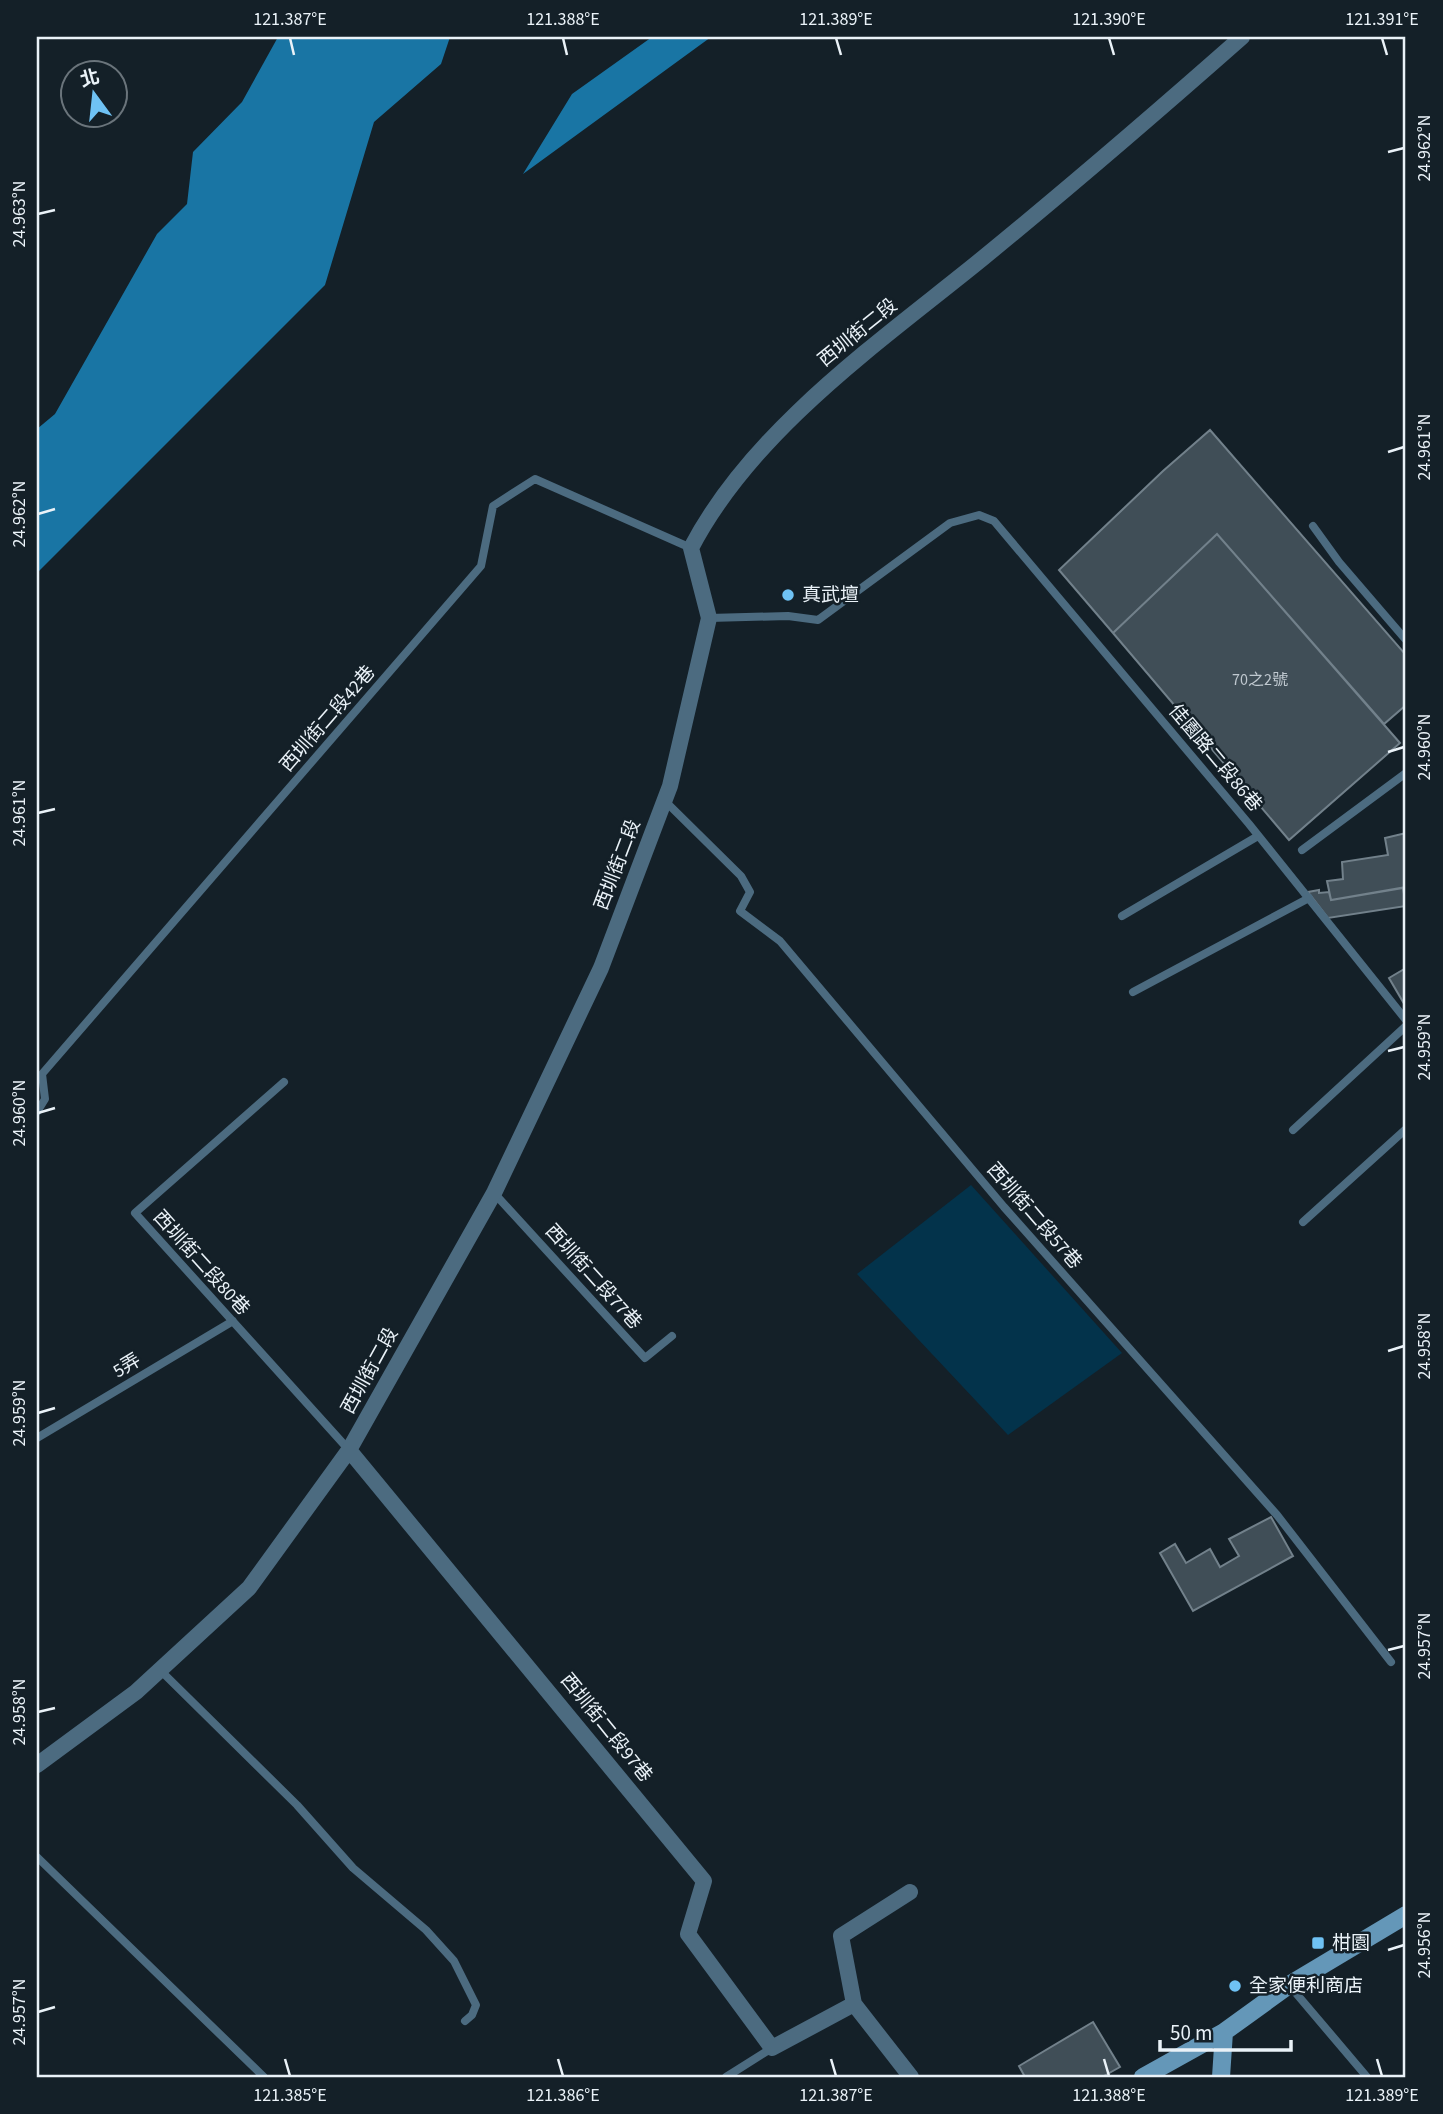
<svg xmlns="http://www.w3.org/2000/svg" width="1443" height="2114" font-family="'Source Sans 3','Noto Sans TC',sans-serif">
	<rect width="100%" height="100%" fill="#142028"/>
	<path fill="#03334b" d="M 971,1185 L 1122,1353 L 1008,1435 L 857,1274 Z"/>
	<path fill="#1975a4" d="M 278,37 L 450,37 L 441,64 L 374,122 L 325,285 L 37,573 L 37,429 L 55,414 L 157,234 L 187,204 L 193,152 L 242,102 Z
		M 652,37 L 711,37 L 523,174 L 572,94 Z"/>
	<path fill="#404e57" stroke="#72818b" stroke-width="2" d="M 1210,430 L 1406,655 L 1406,705 L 1384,724 L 1217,534 L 1113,633 L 1059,570 L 1163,471 Z
		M 1217,534 L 1400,743 L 1289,840 L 1113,633 Z
		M 1406,833 L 1406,887 L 1331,900 L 1327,881 L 1343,879 L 1342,862 L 1388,855 L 1385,838 Z
		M 1403,888 L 1406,906 L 1328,918 L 1308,892 L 1319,890 L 1319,893 L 1329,892 L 1331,900 Z
		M 1406,968 L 1406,1007 L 1389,978 Z
		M 1271,1517 L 1293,1556 L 1193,1611 L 1160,1553 L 1175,1544 L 1186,1563 L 1210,1549 L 1220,1567 L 1239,1556 L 1229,1539 Z
		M 1093,2022 L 1120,2067 L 1102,2077 L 1025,2077 L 1019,2066 Z"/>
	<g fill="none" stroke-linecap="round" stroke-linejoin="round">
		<path stroke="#4c6b80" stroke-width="8" d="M 1313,526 L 1339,562 L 1406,640
			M 709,618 L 788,616 L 818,620 L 950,523 L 979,515 L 994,521 L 1249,824 L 1406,1020
			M 665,801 L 741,876 L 750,892 L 740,911 L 780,941 L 1004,1207 L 1277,1515 L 1391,1662
			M 1302,850 L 1406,773
			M 1122,916 L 1258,836
			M 1133,992 L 1309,898
			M 284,1082 L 135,1213 L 349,1450
			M 37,1112 L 45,1099 L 42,1074 L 481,566 L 493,506 L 535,479 L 691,548
			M 1293,1130 L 1406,1026
			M 494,1193 L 645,1358 L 672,1336
			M 1303,1222 L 1406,1129
			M 37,1438 L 233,1321
			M 160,1670 L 297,1805 L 353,1868 L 426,1930 L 454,1961 L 476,2005 L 472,2015 L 465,2021
			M 37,1857 L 264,2077
			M 1289,1985 L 1367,2077
			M 726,2077 L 772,2048"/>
		<path stroke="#4c6b80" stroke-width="16" d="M 349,1450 L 704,1881 L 688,1934 L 772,2048 L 854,2004 L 911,2077
			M 37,1765 L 136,1692 L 249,1588 L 349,1450 L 494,1193 L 601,968 L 670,786 L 709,618 L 691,548 C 753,429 881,341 983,258 C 1071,186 1157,112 1242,37
			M 854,2004 L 841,1936 L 910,1892"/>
		<path stroke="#6497b8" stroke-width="18" d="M 1143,2077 L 1224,2032 L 1289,1985 L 1406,1915
			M 1221,2077 L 1224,2032"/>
	</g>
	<path fill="none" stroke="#eaf2f8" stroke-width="2.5" d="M 290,38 L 294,55M 563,38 L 567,55M 836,38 L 841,55M 1109,38 L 1114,55M 1382,38 L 1387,55M 1388,152 L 1404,148M 38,214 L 55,210M 1388,452 L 1404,447M 38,514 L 55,509M 1388,752 L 1404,747M 38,813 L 55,809M 1388,1051 L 1404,1047M 38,1113 L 55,1108M 1388,1351 L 1404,1346M 38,1413 L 55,1408M 1388,1650 L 1404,1646M 38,1712 L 55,1708M 1388,1950 L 1404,1945M 38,2012 L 55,2007M 285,2059 L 290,2076M 558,2059 L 563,2076M 831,2059 L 836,2076M 1104,2059 L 1109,2076M 1377,2059 L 1382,2076"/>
	<g fill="#6fc2f4" stroke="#142028" stroke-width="2.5">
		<circle cx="788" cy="595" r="7"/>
		<rect x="1311" y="1936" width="14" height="14" rx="3.5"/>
		<circle cx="1235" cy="1986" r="7"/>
	</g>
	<g text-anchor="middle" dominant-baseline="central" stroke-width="5" stroke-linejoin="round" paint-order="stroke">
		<g font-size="16" fill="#c0c9d0">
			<text x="1260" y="680">70之2號</text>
		</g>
		<g font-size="19" fill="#eaf2f8" stroke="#142028">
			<text transform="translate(858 333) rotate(-39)">西圳街二段</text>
			<text transform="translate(328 719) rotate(-49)">西圳街二段42巷</text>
			<text transform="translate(1215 758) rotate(50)">佳園路二段86巷</text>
			<text transform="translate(618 865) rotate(-69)">西圳街二段</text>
			<text transform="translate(1034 1216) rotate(49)">西圳街二段57巷</text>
			<text transform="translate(201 1263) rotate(48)">西圳街二段80巷</text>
			<text transform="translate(593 1277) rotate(48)">西圳街二段77巷</text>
			<text transform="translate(127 1366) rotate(-31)">5弄</text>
			<text transform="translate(370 1371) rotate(-61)">西圳街二段</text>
			<text transform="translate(606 1728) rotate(51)">西圳街二段97巷</text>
		</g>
		<g font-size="19" fill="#eaf2f8" stroke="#142028" text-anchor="start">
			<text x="802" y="595">真武壇</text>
			<text x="1332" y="1943">柑園</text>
			<text x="1249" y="1986">全家便利商店</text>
		</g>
	</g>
	<rect width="1443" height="2114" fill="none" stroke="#142028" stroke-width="77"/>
	<g transform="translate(94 94) rotate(345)"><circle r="33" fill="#142028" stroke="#6a747b" stroke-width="2"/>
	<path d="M0-5L12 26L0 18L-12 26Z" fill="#6fc2f4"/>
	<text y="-10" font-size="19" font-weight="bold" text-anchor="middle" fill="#eaf2f8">北</text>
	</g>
	<path d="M1160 2040v10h131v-10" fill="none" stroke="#eaf2f8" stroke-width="3.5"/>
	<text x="1170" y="2040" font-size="21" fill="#eaf2f8" stroke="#142028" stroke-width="5" paint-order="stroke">50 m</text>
	<rect x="38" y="38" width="1366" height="2038" fill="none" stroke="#eaf2f8" stroke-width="2.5"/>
	<g font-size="18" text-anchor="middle" fill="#eaf2f8">
		<text x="290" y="25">121.387°E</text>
		<text x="563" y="25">121.388°E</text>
		<text x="836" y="25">121.389°E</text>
		<text x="1109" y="25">121.390°E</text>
		<text x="1382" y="25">121.391°E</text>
		<text transform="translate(1424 148) rotate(-90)" y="6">24.962°N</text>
		<text transform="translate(19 214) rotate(-90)" y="6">24.963°N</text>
		<text transform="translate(1424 447) rotate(-90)" y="6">24.961°N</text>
		<text transform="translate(19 514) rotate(-90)" y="6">24.962°N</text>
		<text transform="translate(1424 747) rotate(-90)" y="6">24.960°N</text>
		<text transform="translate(19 813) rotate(-90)" y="6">24.961°N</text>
		<text transform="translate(1424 1047) rotate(-90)" y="6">24.959°N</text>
		<text transform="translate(19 1113) rotate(-90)" y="6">24.960°N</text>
		<text transform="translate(1424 1346) rotate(-90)" y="6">24.958°N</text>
		<text transform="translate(19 1413) rotate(-90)" y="6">24.959°N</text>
		<text transform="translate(1424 1646) rotate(-90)" y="6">24.957°N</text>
		<text transform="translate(19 1712) rotate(-90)" y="6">24.958°N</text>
		<text transform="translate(1424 1945) rotate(-90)" y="6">24.956°N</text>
		<text transform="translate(19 2012) rotate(-90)" y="6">24.957°N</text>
		<text x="290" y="2101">121.385°E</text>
		<text x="563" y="2101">121.386°E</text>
		<text x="836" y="2101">121.387°E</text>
		<text x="1109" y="2101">121.388°E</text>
		<text x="1382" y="2101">121.389°E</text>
	</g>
</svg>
